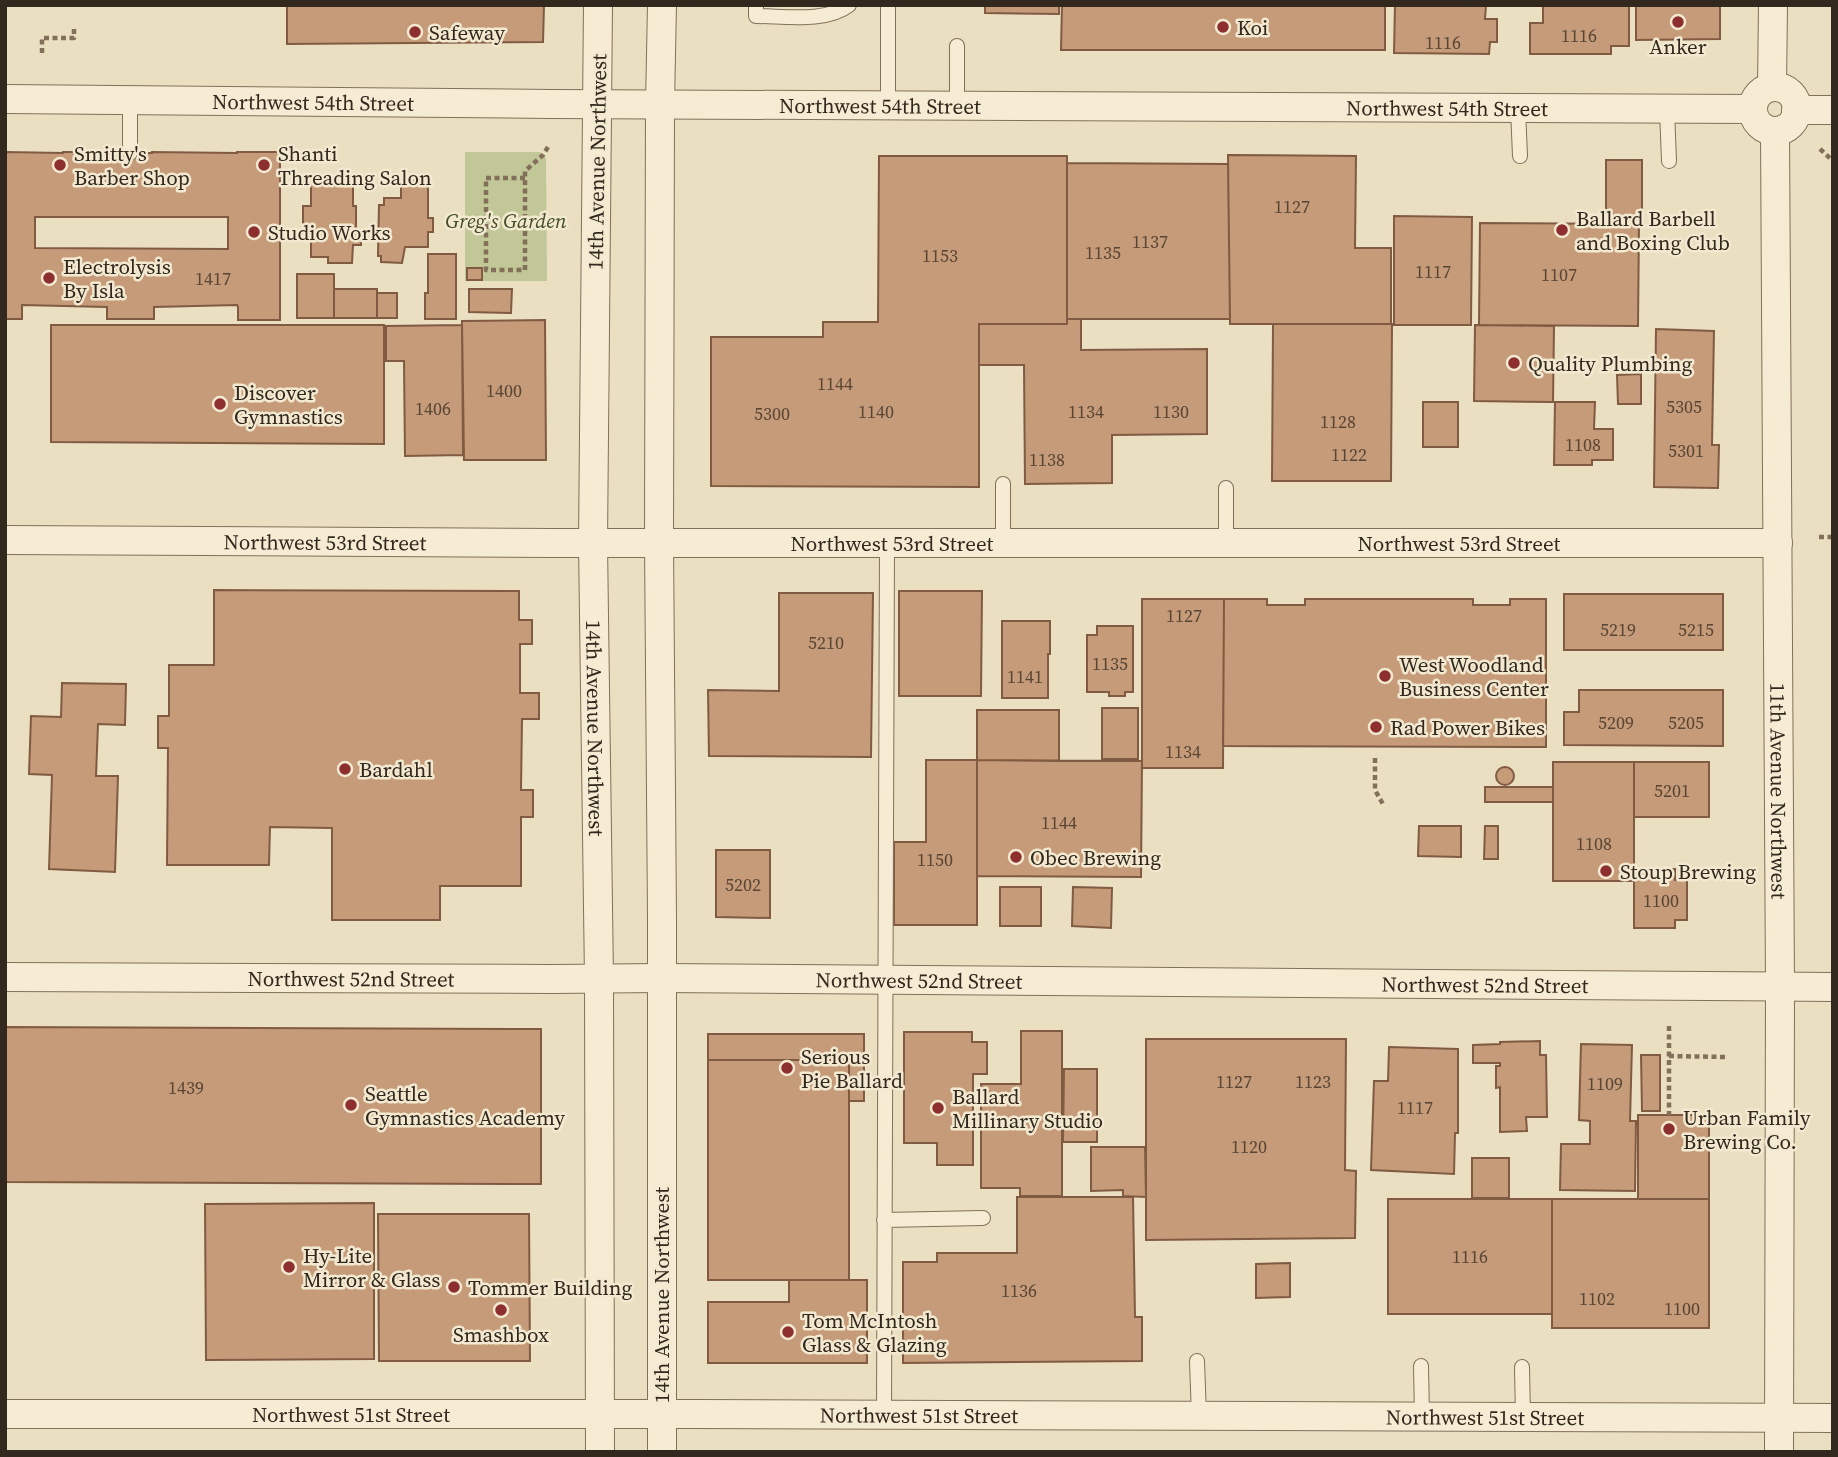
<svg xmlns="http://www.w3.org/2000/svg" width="1838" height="1457" font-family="'Source Serif 4',serif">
	<rect width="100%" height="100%" fill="#eadfc1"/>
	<path fill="#c1c796" d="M 465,152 L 540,152 L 546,158 L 547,281 L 465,281 Z"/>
	<path fill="#c69b79" stroke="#805b42" stroke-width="2" fill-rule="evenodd" d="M 287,5 L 544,5 L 543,42 L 287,44 Z
		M 985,5 L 1059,5 L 1059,14 L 985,13 Z
		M 1062,5 L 1385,5 L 1385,50 L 1061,50 Z
		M 1395,5 L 1486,5 L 1485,19 L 1497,19 L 1497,42 L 1490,42 L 1489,54 L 1394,53 Z
		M 1543,5 L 1629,5 L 1629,46 L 1611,46 L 1611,54 L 1530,54 L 1530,23 L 1543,23 Z
		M 1636,5 L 1720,5 L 1720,39 L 1636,40 Z
		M 5,152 L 63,153 L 63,152 L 107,152 L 107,153 L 152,153 L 152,152 L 237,153 L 237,152 L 280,152 L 280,320 L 238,320 L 238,307 L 237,305 L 154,307 L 154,319 L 107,319 L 107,307 L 22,305 L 22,319 L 5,319 ZM 35,217 L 228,217 L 228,249 L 35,248 Z
		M 1228,155 L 1356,156 L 1355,248 L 1391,248 L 1391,324 L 1230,324 Z
		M 879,156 L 1067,156 L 1067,324 L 979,324 L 979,487 L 711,486 L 711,337 L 823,337 L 823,322 L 878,322 Z
		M 1606,160 L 1642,160 L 1642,220 L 1606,220 Z
		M 1067,163 L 1228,164 L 1230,319 L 1067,319 Z
		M 403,180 L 426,181 L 426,184 L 428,184 L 428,218 L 433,218 L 433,232 L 428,232 L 428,247 L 405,247 L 402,263 L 381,262 L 381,256 L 378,256 L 379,205 L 384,205 L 384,198 L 401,198 L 401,184 L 403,184 Z
		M 311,183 L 353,183 L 353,206 L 356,206 L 356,232 L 361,232 L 361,245 L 353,245 L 352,263 L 328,263 L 328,257 L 311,257 L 311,234 L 303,234 L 303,206 L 311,206 Z
		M 1394,216 L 1472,217 L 1471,325 L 1394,325 Z
		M 1480,223 L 1639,224 L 1638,326 L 1479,325 Z
		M 428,254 L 456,254 L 456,319 L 425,319 L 425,293 L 428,293 Z
		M 467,268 L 482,268 L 482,280 L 467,280 Z
		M 297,274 L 334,274 L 334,318 L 297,318 Z
		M 334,289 L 377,289 L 377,318 L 334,318 Z
		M 469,289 L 512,289 L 511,313 L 469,312 Z
		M 377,293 L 397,293 L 397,318 L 377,318 Z
		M 1067,319 L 1081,319 L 1081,350 L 1207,349 L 1207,434 L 1112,435 L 1112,483 L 1025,484 L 1024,365 L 979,365 L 979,324 L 1067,324 Z
		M 545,320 L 546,460 L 464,460 L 462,321 Z
		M 1273,324 L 1392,324 L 1391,481 L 1272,481 Z
		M 51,325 L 384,325 L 384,444 L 51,442 Z
		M 462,325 L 463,455 L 405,456 L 404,361 L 386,361 L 386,326 Z
		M 1475,325 L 1554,326 L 1553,402 L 1474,401 Z
		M 1656,329 L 1714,331 L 1712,445 L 1719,445 L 1718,488 L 1654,487 Z
		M 1641,374 L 1641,404 L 1618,404 L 1617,375 Z
		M 1423,402 L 1458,402 L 1458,447 L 1423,447 Z
		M 1555,402 L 1595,402 L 1594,429 L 1613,429 L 1613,460 L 1592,460 L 1592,465 L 1554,465 Z
		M 214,590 L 519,591 L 519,620 L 532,620 L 532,644 L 520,644 L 520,693 L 539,693 L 539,719 L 522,719 L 521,790 L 533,790 L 533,817 L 521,817 L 521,886 L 440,886 L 440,920 L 332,920 L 332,828 L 270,827 L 269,865 L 167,865 L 168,748 L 158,748 L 158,716 L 169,716 L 169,665 L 214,665 Z
		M 899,591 L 982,591 L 981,696 L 899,696 Z
		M 779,593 L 873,593 L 871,757 L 709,756 L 708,690 L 779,691 Z
		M 1564,594 L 1723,594 L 1723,650 L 1564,650 Z
		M 1142,599 L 1224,599 L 1223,768 L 1142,768 Z
		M 1224,599 L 1267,599 L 1267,605 L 1305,605 L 1305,599 L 1473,599 L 1473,605 L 1510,605 L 1510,599 L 1546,599 L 1546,747 L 1223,746 Z
		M 1002,621 L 1050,621 L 1050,654 L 1048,654 L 1048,698 L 1002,698 Z
		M 1097,626 L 1133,626 L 1133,692 L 1125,692 L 1125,696 L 1109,696 L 1109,692 L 1087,692 L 1087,635 L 1097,635 Z
		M 62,683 L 126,684 L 125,725 L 98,724 L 96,776 L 118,776 L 115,872 L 49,869 L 52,775 L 29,774 L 31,716 L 61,717 Z
		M 1579,690 L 1723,690 L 1723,746 L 1564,745 L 1564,712 L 1579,712 Z
		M 1102,708 L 1138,708 L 1138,759 L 1102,759 Z
		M 977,710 L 1059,710 L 1059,761 L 977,760 Z
		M 926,760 L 977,760 L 977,925 L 894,925 L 894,842 L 926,842 Z
		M 977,760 L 1142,761 L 1141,877 L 977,876 Z
		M 1553,762 L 1634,762 L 1634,881 L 1553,881 Z
		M 1634,762 L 1709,762 L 1709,817 L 1634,817 Z
		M1496 776a9 9 0 1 1 18 0a9 9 0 1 1-18 0Z
		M 1485,787 L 1553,787 L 1553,802 L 1485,802 Z
		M 1419,826 L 1461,826 L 1461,857 L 1418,856 Z
		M 1485,826 L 1498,826 L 1498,859 L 1484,859 Z
		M 716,850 L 770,850 L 770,918 L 716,917 Z
		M 1634,869 L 1675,869 L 1675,880 L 1687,880 L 1687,920 L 1675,920 L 1675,928 L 1634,928 Z
		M 1000,887 L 1041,887 L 1041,926 L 1000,926 Z
		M 1073,887 L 1112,888 L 1111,928 L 1072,926 Z
		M 5,1027 L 541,1029 L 541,1184 L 5,1182 Z
		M 1021,1031 L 1062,1031 L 1062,1196 L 1020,1196 L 1020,1188 L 981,1188 L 981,1084 L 1021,1084 Z
		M 904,1032 L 972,1032 L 972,1042 L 987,1042 L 987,1074 L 973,1074 L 973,1165 L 937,1165 L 937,1143 L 904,1143 Z
		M 708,1034 L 864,1034 L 864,1101 L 849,1101 L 849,1060 L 708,1060 Z
		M 1146,1039 L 1346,1039 L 1345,1170 L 1356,1171 L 1355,1238 L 1146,1240 Z
		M 1540,1041 L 1540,1055 L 1546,1055 L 1547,1117 L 1526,1117 L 1527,1131 L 1500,1132 L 1500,1087 L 1496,1088 L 1496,1066 L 1500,1066 L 1500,1063 L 1473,1063 L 1473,1045 L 1500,1044 L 1500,1042 Z
		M 1581,1044 L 1632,1045 L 1630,1121 L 1636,1121 L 1635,1191 L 1560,1190 L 1561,1144 L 1590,1144 L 1590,1121 L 1579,1120 Z
		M 1389,1047 L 1458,1049 L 1458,1133 L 1455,1133 L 1454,1174 L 1371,1170 L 1374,1081 L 1388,1081 Z
		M 1641,1055 L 1660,1055 L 1660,1111 L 1642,1111 Z
		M 708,1060 L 849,1060 L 849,1280 L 708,1280 Z
		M 1064,1069 L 1097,1069 L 1097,1142 L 1063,1142 Z
		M 1638,1115 L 1709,1115 L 1709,1199 L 1638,1199 Z
		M 1091,1147 L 1145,1147 L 1146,1197 L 1123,1196 L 1123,1190 L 1091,1191 Z
		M 1472,1158 L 1509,1158 L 1509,1198 L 1472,1198 Z
		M 1017,1197 L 1133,1197 L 1135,1317 L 1142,1317 L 1142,1361 L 903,1363 L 903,1262 L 937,1262 L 937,1253 L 1017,1253 Z
		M 1388,1199 L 1552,1199 L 1552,1314 L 1388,1314 Z
		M 1552,1199 L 1709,1199 L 1709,1328 L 1552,1328 Z
		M 374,1203 L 374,1359 L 206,1360 L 205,1204 Z
		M 378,1214 L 529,1214 L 530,1361 L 379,1361 Z
		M 1290,1263 L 1290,1297 L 1256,1298 L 1256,1264 Z
		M 789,1280 L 867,1280 L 867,1363 L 708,1363 L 708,1302 L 789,1302 Z"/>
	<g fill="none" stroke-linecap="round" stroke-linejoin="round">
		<g stroke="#82705a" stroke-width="16">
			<path id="service" d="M 756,5 L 756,16 C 784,16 826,23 849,5
				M 888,5 L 888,105
				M 957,46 L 957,105
				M 130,100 L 130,153
				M 1518,109 L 1520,156
				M 1667,110 L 1669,161
				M 1003,484 L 1003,542
				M 1226,488 L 1226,542
				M 884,1220 L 983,1218
				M 1197,1361 L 1199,1416
				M 1421,1366 L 1422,1417
				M 1522,1367 L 1523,1417
				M 884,1415 L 887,541"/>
		</g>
		<g stroke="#82705a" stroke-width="30">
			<g id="minor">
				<path id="s1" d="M 598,5 L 593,543 L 599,979 L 600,1452"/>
				<path d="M 1772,87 L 1773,5"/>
				<circle cx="1775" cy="109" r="22"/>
				<path id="s2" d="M 5,99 L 552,104 L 1753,109"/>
				<path d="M 1796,110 L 1833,110"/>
				<path id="s3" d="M 1775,131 L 1780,987 L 1779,1452"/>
				<path id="s4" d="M 5,540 L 553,543 L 1778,543"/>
				<path id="s5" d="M 5,977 L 552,979 L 661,978 L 1833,987"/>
				<path id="s6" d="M 5,1414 L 696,1414 L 1833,1418"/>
				<path d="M 662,1452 L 662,918 L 659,541 L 660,104 L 662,5"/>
			</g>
		</g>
		<path stroke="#82705a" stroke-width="4.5" stroke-dasharray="5 3.5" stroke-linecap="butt" d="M 42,53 L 42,38 L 74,38 L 74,28
			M 1820,149 L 1833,161
			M 525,178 L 486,178 L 486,270 L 525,270 L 525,171 L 543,155 L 548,147
			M 1819,537 L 1833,537
			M 1375,758 L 1375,790 L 1384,806
			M 1669,1026 L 1669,1115
			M 1669,1056 L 1725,1057"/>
		<use href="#service" stroke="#f6ecd4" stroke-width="14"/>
		<use href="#minor" stroke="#f6ecd4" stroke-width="28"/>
	</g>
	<g fill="#8d2f2e" stroke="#f2e9d0" stroke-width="2.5">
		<circle cx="1678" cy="22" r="7"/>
		<circle cx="1223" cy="27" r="7"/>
		<circle cx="415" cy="32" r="7"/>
		<circle cx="60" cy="165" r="7"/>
		<circle cx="264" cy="165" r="7"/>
		<circle cx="1562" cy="230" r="7"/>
		<circle cx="254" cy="232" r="7"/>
		<circle cx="49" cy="278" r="7"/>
		<circle cx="1514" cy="363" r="7"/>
		<circle cx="220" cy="404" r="7"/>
		<circle cx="1385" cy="676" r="7"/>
		<circle cx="1376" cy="727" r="7"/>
		<circle cx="345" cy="769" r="7"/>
		<circle cx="1016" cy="857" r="7"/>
		<circle cx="1606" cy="871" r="7"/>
		<circle cx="787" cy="1068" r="7"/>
		<circle cx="351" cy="1105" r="7"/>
		<circle cx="938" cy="1108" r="7"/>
		<circle cx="1669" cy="1129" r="7"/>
		<circle cx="289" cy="1267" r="7"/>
		<circle cx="454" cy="1287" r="7"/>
		<circle cx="501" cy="1310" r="7"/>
		<circle cx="788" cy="1332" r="7"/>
	</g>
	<g text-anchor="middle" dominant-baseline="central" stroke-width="5" stroke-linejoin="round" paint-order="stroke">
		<g font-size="18" fill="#584534">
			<text x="1579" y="35">1116</text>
			<text x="1443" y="42">1116</text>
			<text x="1292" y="206">1127</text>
			<text x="1150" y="241">1137</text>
			<text x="1103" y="252">1135</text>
			<text x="940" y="255">1153</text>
			<text x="1433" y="271">1117</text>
			<text x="1559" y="274">1107</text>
			<text x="213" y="278">1417</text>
			<text x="835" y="383">1144</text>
			<text x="504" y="390">1400</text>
			<text x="1684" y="406">5305</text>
			<text x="433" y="408">1406</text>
			<text x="876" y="411">1140</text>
			<text x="1086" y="411">1134</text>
			<text x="1171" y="411">1130</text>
			<text x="772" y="413">5300</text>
			<text x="1338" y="421">1128</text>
			<text x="1583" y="444">1108</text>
			<text x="1686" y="450">5301</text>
			<text x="1349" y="454">1122</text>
			<text x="1047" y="459">1138</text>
			<text x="1184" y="615">1127</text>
			<text x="1618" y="629">5219</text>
			<text x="1696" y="629">5215</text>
			<text x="826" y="642">5210</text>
			<text x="1110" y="663">1135</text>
			<text x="1025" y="676">1141</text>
			<text x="1616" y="722">5209</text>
			<text x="1686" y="722">5205</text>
			<text x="1183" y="751">1134</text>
			<text x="1672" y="790">5201</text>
			<text x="1059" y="822">1144</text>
			<text x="1594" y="843">1108</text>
			<text x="935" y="859">1150</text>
			<text x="743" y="884">5202</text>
			<text x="1661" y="900">1100</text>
			<text x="1234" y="1081">1127</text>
			<text x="1313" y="1081">1123</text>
			<text x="1605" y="1083">1109</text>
			<text x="186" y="1087">1439</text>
			<text x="1415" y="1107">1117</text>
			<text x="1249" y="1146">1120</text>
			<text x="1470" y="1256">1116</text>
			<text x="1019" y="1290">1136</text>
			<text x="1597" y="1298">1102</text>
			<text x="1682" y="1308">1100</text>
		</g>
		<g font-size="21" fill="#33281d" stroke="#f2e9d0" text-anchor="start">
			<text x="1237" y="27">Koi</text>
			<text x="429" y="32">Safeway</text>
			<text x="1678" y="46" text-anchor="middle">Anker</text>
			<text x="74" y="153">Smitty's<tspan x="74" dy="24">Barber Shop</tspan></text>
			<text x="278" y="153">Shanti<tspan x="278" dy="24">Threading Salon</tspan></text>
			<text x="1576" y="218">Ballard Barbell<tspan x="1576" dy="24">and Boxing Club</tspan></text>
			<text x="268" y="232">Studio Works</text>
			<text x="63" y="266">Electrolysis<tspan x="63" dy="24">By Isla</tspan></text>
			<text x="1528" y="363">Quality Plumbing</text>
			<text x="234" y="392">Discover<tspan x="234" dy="24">Gymnastics</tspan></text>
			<text x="1399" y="664">West Woodland<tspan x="1399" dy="24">Business Center</tspan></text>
			<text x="1390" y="727">Rad Power Bikes</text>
			<text x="359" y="769">Bardahl</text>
			<text x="1030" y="857">Obec Brewing</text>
			<text x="1620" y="871">Stoup Brewing</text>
			<text x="801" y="1056">Serious<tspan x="801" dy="24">Pie Ballard</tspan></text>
			<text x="365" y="1093">Seattle<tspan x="365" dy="24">Gymnastics Academy</tspan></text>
			<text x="952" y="1096">Ballard<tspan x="952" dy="24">Millinary Studio</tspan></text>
			<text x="1683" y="1117">Urban Family<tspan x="1683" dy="24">Brewing Co.</tspan></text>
			<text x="303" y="1255">Hy-Lite<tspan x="303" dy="24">Mirror &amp; Glass</tspan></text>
			<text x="468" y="1287">Tommer Building</text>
			<text x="802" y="1320">Tom McIntosh<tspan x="802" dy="24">Glass &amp; Glazing</tspan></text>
			<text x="501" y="1334" text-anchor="middle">Smashbox</text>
		</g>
		<g font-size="21" fill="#33281d" stroke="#f2e9d0">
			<text stroke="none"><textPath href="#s2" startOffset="308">Northwest 54th Street</textPath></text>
			<text stroke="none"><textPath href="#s2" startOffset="875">Northwest 54th Street</textPath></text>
			<text stroke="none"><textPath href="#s2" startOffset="1442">Northwest 54th Street</textPath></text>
			<text transform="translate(597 162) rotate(-89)">14th Avenue Northwest</text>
			<text stroke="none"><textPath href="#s4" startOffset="320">Northwest 53rd Street</textPath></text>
			<text stroke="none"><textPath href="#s4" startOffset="887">Northwest 53rd Street</textPath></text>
			<text stroke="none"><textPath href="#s4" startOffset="1454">Northwest 53rd Street</textPath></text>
			<text stroke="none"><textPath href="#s1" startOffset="723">14th Avenue Northwest</textPath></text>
			<text stroke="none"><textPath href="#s3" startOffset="660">11th Avenue Northwest</textPath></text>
			<text stroke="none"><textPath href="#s5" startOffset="346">Northwest 52nd Street</textPath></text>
			<text stroke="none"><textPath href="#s5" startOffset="914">Northwest 52nd Street</textPath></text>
			<text stroke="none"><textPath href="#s5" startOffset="1480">Northwest 52nd Street</textPath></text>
			<text transform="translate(661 1295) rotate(-90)">14th Avenue Northwest</text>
			<text stroke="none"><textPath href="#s6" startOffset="346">Northwest 51st Street</textPath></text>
			<text stroke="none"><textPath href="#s6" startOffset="914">Northwest 51st Street</textPath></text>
			<text stroke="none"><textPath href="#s6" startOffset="1480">Northwest 51st Street</textPath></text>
		</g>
		<g font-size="21" font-style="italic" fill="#434e25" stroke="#f2e9d0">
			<text x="506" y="220">Greg's Garden</text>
		</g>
	</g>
	<rect width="1838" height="1457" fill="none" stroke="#33281d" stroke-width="14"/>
</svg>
